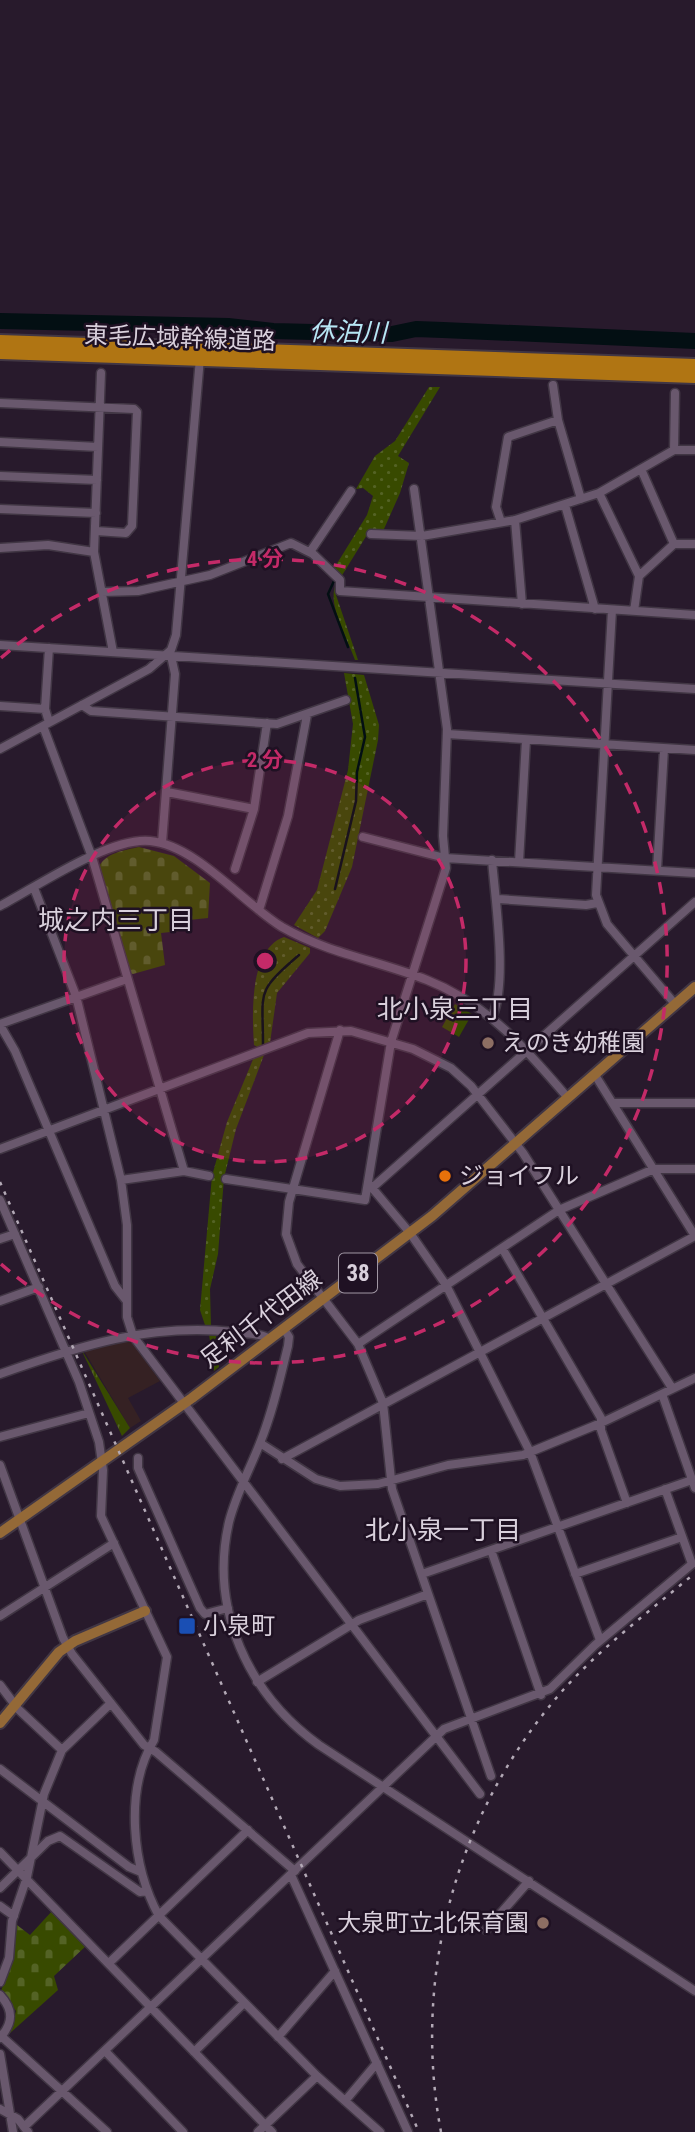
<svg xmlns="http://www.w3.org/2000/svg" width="695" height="2132" font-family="'Roboto Condensed','Noto Sans JP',sans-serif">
	<defs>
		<pattern id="grass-tufts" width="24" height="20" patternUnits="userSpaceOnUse" patternTransform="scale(1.75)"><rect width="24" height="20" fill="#384a00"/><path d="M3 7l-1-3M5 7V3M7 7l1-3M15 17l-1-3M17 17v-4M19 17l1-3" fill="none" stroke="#546325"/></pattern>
		<pattern id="cemetery-stones" width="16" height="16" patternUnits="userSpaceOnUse" patternTransform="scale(1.75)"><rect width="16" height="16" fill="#384a00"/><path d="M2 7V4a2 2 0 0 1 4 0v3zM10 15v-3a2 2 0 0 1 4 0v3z" fill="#546325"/></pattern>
		<pattern id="park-dots" width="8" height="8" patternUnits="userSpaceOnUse" patternTransform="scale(1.75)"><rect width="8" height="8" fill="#384a00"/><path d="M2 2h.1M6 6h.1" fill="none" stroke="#546325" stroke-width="1.8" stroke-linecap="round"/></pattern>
	</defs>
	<rect width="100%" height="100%" fill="#281a2c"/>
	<path fill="#352123" d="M 131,1341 L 160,1381 L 128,1398 L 141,1421 L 130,1428 L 83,1349 Z"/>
	<path fill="url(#grass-tufts)" d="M 81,1349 L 130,1428 L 122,1436 Z"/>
	<path fill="url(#cemetery-stones)" d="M 139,847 L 174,856 L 210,883 L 208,918 L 189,920 L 189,930 L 161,933 L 165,965 L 133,974 L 130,973 L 99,867 C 105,853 125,850 139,847 Z
		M 53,1910 L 87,1945 L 54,1976 L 58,1990 L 9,2034 L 16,2011 L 1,1991 L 13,1957 L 17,1925 L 30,1935 Z"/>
	<path fill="url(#park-dots)" d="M 429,387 L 440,387 L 398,456 L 409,463 L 400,493 L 384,529 L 370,530 L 341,577 L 333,570 L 367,515 L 373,496 L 363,488 L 356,489 L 375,456 L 395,441 Z
		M 337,582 L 336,595 L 358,660 L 355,660 C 348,639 325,602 337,582 Z
		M 344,673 L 364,675 L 379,725 L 378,740 L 352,867 L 325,931 L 318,938 L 294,925 L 317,890 L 348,770 L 353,724 Z
		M 284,937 L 310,948 L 310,953 L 277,993 L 270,1043 L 259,1048 L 254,1045 C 252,1016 249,949 284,937 Z
		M 264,1055 L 236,1129 L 224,1178 L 218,1254 L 210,1289 L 211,1326 L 205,1325 L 200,1310 L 212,1176 L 227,1122 L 254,1057 Z
		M 209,1334 L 216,1335 L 219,1367 L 214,1371 Z"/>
	<path fill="#384a00" d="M 455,1004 L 472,1014 L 459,1037 L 442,1027 Z"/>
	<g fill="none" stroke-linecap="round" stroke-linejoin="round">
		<path stroke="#030f13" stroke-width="2.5" d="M 334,581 L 328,594 L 348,647
			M 335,889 L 356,801 L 357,772 L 365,737 L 355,678
			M 263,1045 C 263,990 255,993 299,955"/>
		<path stroke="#030f13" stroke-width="16" d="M 0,321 L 228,326 L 273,331 L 392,334 L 416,329 L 443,330 L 695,341"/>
		<g stroke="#413644" stroke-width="11">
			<path id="minor" d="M 101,373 L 94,552 L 113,652
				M 553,385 L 558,420 L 581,499
				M 0,403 L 134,409 L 137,412 L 132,526 L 126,533 L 96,531
				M 0,442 L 98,447
				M 674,450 L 675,393
				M 641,469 L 674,544 L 695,544
				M 0,476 L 97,480
				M 599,493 L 639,576
				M 565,505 L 595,609
				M 0,509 L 96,513
				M 515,520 L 522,604
				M 501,522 L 496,507 L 508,437 L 558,420
				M 371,534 L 422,536 L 515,520 L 599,493 L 674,450 L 695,450
				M 0,548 L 48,545 L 94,552
				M 310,552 L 351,491
				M 102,592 L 138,591 L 210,575 L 291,543 L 313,554 L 340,580 L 340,591 L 695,615
				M 612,610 L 596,895 L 607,924 L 675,1004
				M 634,611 L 639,576 L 674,544
				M 0,645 L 695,689
				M 49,648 L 45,709 L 49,722
				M 82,705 L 91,711 L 277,724 L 346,700
				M 0,706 L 45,709
				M 43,726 L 92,857 L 184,1171
				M 447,734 L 695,750
				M 0,749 L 149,669 L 171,650 L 176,635 L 200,358
				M 167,792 L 254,809
				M 363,837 L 445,858 L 695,873
				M 162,843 L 175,674 L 171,656
				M 519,862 L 526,740
				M 235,869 L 254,809 L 267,723
				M 657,870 L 664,749
				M 34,888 L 76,996 L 121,1180 L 127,1225 L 127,1317 L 133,1336 L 480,1794
				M 498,899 L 586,905 L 597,903
				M 0,906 C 38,886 109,837 150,841 C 196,845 243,903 282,927 C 327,953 379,961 427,980 C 488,1004 527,1050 568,1098
				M 259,910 L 288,816 L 307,715
				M 492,1017 C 508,984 495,898 492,860
				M 0,1024 L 127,979
				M 0,1025 L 15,1051 L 115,1286 L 126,1300
				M 340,1030 L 289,1202 L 286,1234 L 297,1264 L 358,1344 L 383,1403 L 392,1489 L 491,1776
				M 615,1103 L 695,1103
				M 0,1149 L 308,1033 L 351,1031 L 413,1049 L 451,1068 L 471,1086 L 523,1153 L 672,1388
				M 226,1179 L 365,1200 L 391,1042 L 446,868 L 443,836 L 447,729 L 414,489
				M 121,1180 L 184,1171 L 209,1176
				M 368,1183 L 410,1233 L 446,1285 L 530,1452 L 600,1640
				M 372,1188 L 695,902
				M 0,1200 L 79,1382 L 99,1442 L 103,1470 L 101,1516 L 167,1657 L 154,1740 C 124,1790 132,1867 159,1916 L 317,2076 L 380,2132
				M 0,1239 L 15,1234
				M 502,1248 L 601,1418 L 601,1430 L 627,1503
				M 0,1301 L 39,1287
				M 284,1329 L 289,1337 L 288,1346 C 280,1378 273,1411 260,1443 C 250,1469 236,1494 229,1522 C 209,1609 248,1694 319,1745 L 695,1991
				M 358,1344 L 559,1210 L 654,1169 L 695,1169
				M 0,1374 C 79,1346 149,1323 234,1332 C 246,1334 261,1333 270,1339
				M 662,1394 L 695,1488
				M 0,1437 L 89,1413
				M 260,1443 L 316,1479 L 340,1486 L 378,1484 L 448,1465 L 523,1455 L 601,1423 L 695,1378
				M 138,1458 L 138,1468 L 200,1608 L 205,1614 L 228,1608
				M 282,1459 L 695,1236 L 595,1075
				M 0,1465 L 63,1638 L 72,1654 L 144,1745 L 156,1752 L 295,1871
				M 491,1550 L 541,1695
				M 422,1574 L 692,1480
				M 575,1574 L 682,1537
				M 0,1616 L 114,1543
				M 257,1682 L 359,1620 L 428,1594
				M 0,1685 L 18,1709 L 62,1750
				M 0,1769 L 129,1867 L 141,1872
				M 0,1852 L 272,2132
				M 291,1875 L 408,2132
				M 0,1888 L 48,1841 L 60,1836 L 140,1892 L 146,1891
				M 0,1906 L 14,1916
				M 486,1930 L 529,1881
				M 109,1963 L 248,1830
				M 0,1982 L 9,1958 L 12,1921 L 27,1877 L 44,1794 L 62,1750 L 111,1703
				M 0,1995 C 14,2010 13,2023 0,2038
				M 0,2035 L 107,2132
				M 278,2037 L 335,1971
				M 105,2051 L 183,2132
				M 194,2052 L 244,2003
				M 0,2054 L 13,2132
				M 345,2101 L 377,2063
				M 0,2109 L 18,2119 L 28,2132
				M 24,2127 L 444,1729 L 550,1689 L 595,1645 L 692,1564 L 665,1489
				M 258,2132 L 317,2076"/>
		</g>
		<g stroke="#413644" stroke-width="14">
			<path id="major" d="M 0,1533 L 192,1398 L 432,1216 L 695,987
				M 0,1723 L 59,1652 L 75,1641 L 145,1611"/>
		</g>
		<g stroke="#413644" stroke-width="16">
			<path id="highway" d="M 0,341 L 695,365
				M 0,353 L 695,377"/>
		</g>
		<use href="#minor" stroke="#69586d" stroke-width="8"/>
		<use href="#major" stroke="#946937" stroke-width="10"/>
		<use href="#highway" stroke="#b07513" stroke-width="12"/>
		<path stroke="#b3a9b6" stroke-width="2.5" stroke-dasharray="3.5 7" stroke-linecap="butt" d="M 0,1182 L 419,2132
			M 441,2132 C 411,1973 458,1809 564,1689 C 603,1646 651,1610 695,1573"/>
	</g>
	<circle cx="265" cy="961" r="201" fill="#c42a68" fill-opacity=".12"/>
	<g fill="none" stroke="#c42a68" stroke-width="3.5" stroke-dasharray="12 9">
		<circle cx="265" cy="961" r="201"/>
		<path d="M1 658A402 402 0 1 1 1 1264"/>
	</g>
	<g fill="#8d6e63" stroke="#1f1123" stroke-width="2.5">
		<circle cx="488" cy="1043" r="7"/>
		<circle cx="543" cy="1923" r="7"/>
	</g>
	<circle fill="#e8710a" stroke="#1f1123" stroke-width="2.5" cx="445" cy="1176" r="7"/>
	<rect fill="#1a4fb4" stroke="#1f1123" stroke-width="2.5" x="178" y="1617" width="18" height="18" rx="3.5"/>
	<g text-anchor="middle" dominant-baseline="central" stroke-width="5" stroke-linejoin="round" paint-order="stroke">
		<rect fill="#1f1123" stroke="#a197a4" stroke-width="2" x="339" y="1253.5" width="38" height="39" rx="5"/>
		<g font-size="23" font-weight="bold" fill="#d9d0dc">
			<text x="358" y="1273">38</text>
		</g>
		<g font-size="24" fill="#d9d0dc" stroke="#1f1123">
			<text transform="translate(180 338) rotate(2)">東毛広域幹線道路</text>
			<text transform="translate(261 1319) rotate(-37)">足利千代田線</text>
		</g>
		<g font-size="24" fill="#d9d0dc" stroke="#1f1123" text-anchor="start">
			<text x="502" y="1043">えのき幼稚園</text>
			<text x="459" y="1176">ジョイフル</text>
			<text x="203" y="1626">小泉町</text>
			<text x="529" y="1923" text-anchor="end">大泉町立北保育園</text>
		</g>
		<g font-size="26" font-style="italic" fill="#b7e7f5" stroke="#1f1123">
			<text transform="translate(348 332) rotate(1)">休泊川</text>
		</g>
		<g font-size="26" fill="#d9d0dc" stroke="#1f1123">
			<text x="116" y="920">城之内三丁目</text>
			<text x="455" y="1009">北小泉三丁目</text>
			<text x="443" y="1530">北小泉一丁目</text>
		</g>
	</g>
	<circle cx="265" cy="961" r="10" fill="#c42a68" stroke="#1f1123" stroke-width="3.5"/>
	<g font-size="21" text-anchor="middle" font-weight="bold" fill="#c42a68" stroke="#1f1123" stroke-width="5" stroke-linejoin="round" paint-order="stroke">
		<text x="265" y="566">4 分</text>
		<text x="265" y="767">2 分</text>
	</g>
</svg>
